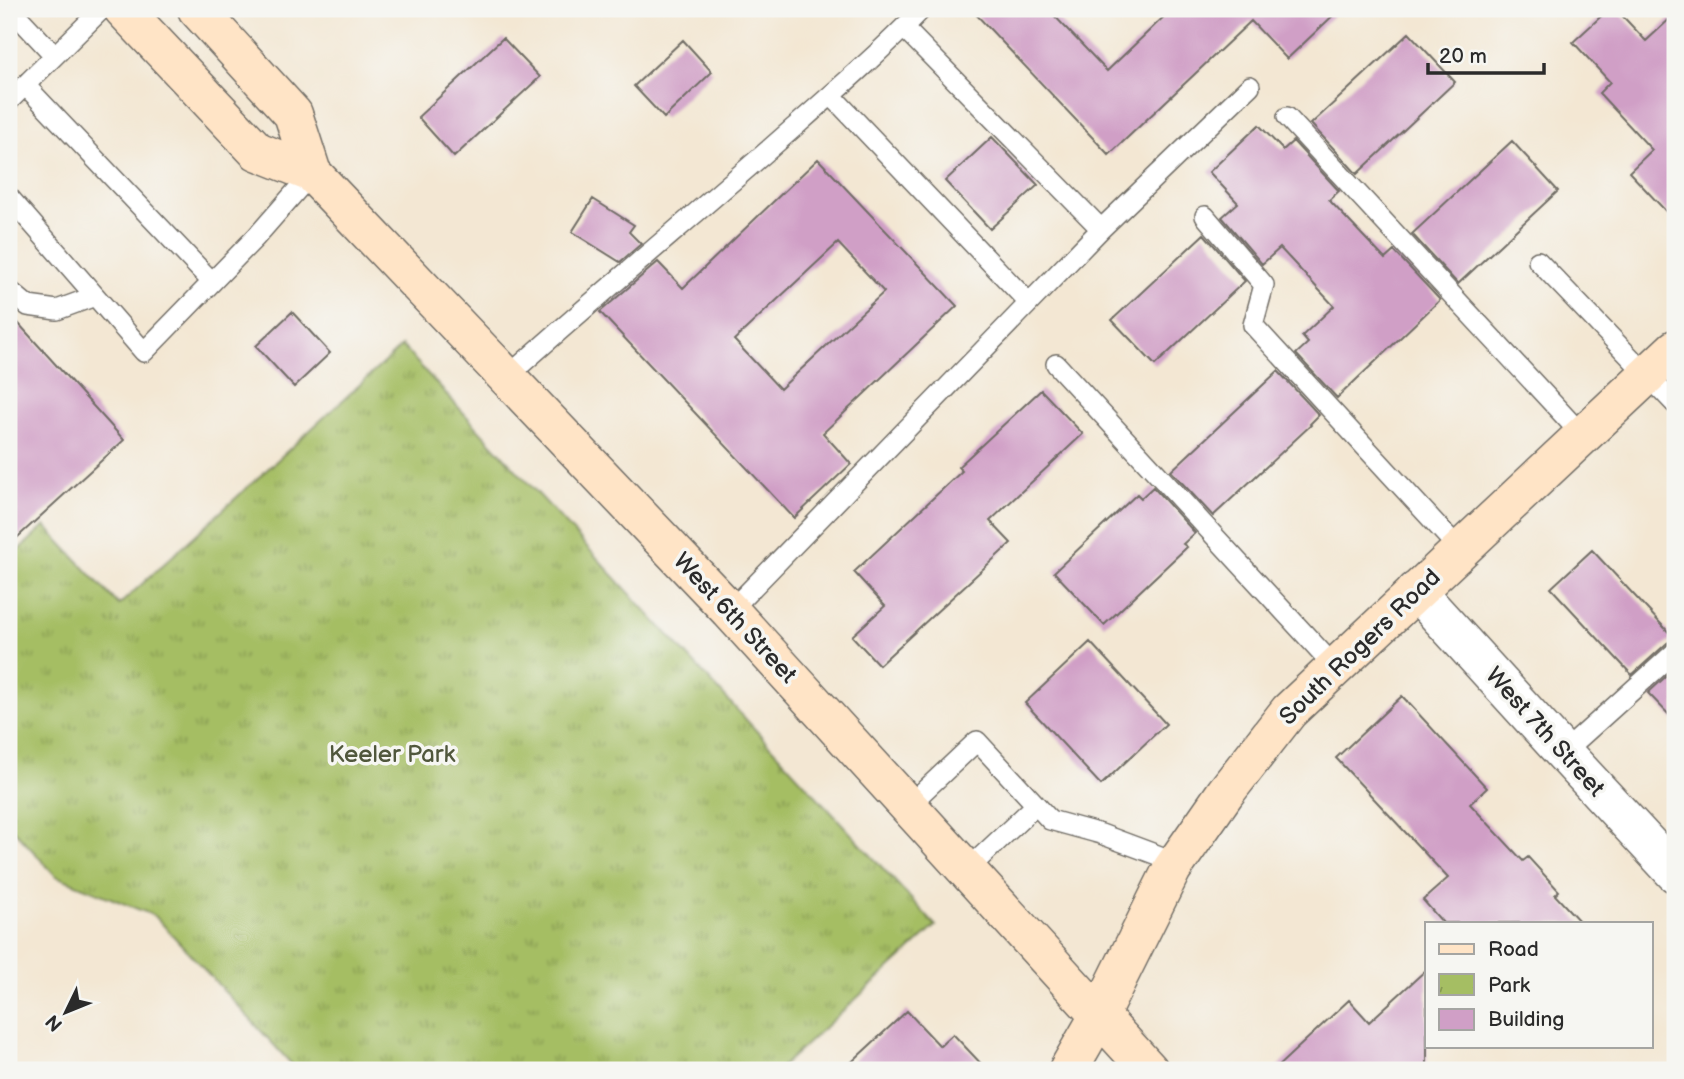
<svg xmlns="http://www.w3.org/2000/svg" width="1684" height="1079" font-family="'Balsamiq Sans',sans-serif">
	<defs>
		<pattern id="park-tufts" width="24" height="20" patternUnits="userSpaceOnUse" patternTransform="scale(1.75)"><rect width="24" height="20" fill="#a5be63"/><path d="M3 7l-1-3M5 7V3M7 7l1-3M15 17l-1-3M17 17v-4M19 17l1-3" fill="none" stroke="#879b52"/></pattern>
	</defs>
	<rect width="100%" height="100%" fill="#f6f6f2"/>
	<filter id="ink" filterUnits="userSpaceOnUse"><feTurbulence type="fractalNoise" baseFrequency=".0143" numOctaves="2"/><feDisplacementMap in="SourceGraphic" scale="14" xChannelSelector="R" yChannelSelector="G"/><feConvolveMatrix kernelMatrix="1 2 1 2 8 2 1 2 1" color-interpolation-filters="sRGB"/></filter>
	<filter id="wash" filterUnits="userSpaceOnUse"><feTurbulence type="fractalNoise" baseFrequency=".00686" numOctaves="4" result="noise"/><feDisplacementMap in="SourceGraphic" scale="28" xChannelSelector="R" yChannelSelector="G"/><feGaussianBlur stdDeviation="1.57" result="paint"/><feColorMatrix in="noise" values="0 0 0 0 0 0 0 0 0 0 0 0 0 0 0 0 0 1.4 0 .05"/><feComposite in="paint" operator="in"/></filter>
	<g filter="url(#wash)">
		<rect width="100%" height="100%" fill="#f3e7d3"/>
		<path fill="url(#park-tufts)" stroke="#687447" stroke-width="2" d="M 402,346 L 936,926 L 778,1070 L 297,1070 L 155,916 L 56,876 L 9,825 L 9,559 L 45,526 L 119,605 Z"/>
		<g id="blocks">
			<path fill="#d09fc6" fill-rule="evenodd" d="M 971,9 L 1048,9 L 1107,71 L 1172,9 L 1340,9 L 1287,59 L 1251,21 L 1109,155 Z
				M 1609,9 L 1616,9 L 1646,41 L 1675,14 L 1675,221 L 1629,172 L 1652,150 L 1599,93 L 1610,82 L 1573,42 Z
				M 1409,33 L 1455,82 L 1357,174 L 1311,124 Z
				M 503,38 L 540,77 L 454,157 L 418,117 Z
				M 683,40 L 712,72 L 664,118 L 634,86 Z
				M 1259,125 L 1283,150 L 1293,141 L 1339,191 L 1329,200 L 1385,259 L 1394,251 L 1440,300 L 1337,398 L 1296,354 L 1308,343 L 1302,336 L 1334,306 L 1280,248 L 1262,264 L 1222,217 L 1238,203 L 1209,172 Z
				M 992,137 L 1038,185 L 990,229 L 945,181 Z
				M 1512,141 L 1558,191 L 1458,284 L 1412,234 Z
				M 818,159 L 957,306 L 823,433 L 851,464 L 794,518 L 600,312 L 658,262 L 683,288 ZM 838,243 L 884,292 L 780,389 L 734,340 Z
				M 593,199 L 634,225 L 629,232 L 641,244 L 620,262 L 572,232 Z
				M 1204,234 L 1245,281 L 1155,365 L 1112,320 Z
				M 292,312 L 330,353 L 294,387 L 256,346 Z
				M 9,313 L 124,440 L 9,545 Z
				M 1278,371 L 1319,415 L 1310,424 L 1311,425 L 1213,516 L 1171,471 Z
				M 1041,390 L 1083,434 L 990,521 L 1011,543 L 879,665 L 852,636 L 885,606 L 854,572 L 962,471 L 958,467 Z
				M 1153,487 L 1195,533 L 1183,544 L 1187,547 L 1104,625 L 1054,572 L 1137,494 L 1141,498 Z
				M 1592,550 L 1675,639 L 1667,643 L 1632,675 L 1551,588 Z
				M 1090,642 L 1166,724 L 1101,785 L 1025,703 Z
				M 1675,668 L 1675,721 L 1648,693 Z
				M 1402,696 L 1487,788 L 1470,804 L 1523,861 L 1528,857 L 1559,891 L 1555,895 L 1581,923 L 1443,923 L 1423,900 L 1448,878 L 1336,758 Z
				M 1427,969 L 1427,1070 L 1274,1070 L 1349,1000 L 1369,1022 Z
				M 907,1011 L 940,1046 L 953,1034 L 987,1070 L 843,1070 Z"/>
		</g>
	</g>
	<g filter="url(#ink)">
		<use href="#blocks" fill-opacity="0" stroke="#716d66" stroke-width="2"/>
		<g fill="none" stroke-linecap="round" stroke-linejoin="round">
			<g stroke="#716d66" stroke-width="22">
				<path id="lane" d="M 11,9 L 54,55
					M 904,28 L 1101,229
					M 25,85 L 212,282
					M 831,95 L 1029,303
					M 9,101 L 102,9
					M 1287,117 L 1583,436
					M 9,197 L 144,352 L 256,237 L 312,173
					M 1205,216 L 1264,285 L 1253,325 L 1460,550
					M 1538,261 L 1675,404
					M 9,290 L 28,306 L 57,310 L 95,296
					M 1056,364 L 1335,667
					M 507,377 C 592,301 679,228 765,153 C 818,106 873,60 922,9
					M 730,611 L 1101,229 L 1250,86
					M 1563,753 L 1675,652
					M 908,806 L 977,741 L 1050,820 L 1101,834 L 1176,862
					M 966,871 L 1036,805"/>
			</g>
			<g stroke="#716d66" stroke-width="41">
				<path id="street" d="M 1416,591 L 1559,748 L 1675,873"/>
			</g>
			<g stroke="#716d66" stroke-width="41">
				<path id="secondary" d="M 123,9 L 257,151 L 312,173 L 730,611 L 1149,1070
					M 197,9 L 293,114 L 312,173
					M 1068,1070 L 1099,1016 L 1172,869 L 1225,793 L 1289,711 L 1675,349"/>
			</g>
			<use href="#lane" stroke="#fff" stroke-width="19"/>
			<use href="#street" stroke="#fff" stroke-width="38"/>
			<use href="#secondary" stroke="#ffe4c6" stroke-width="38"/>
		</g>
	</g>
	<g text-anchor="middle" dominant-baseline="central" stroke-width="7" stroke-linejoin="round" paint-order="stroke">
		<g font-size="24" fill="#2b2b2b" stroke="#f6f6f2">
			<text transform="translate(735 618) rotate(47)">West 6th Street</text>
			<text transform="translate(1360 647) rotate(-44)">South Rogers Road</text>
			<text transform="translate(1545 732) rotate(48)">West 7th Street</text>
		</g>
		<g font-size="24" fill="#50573c" stroke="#f6f6f2">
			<text x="392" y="754">Keeler Park</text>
		</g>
	</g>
	<rect width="1684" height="1079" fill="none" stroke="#f6f6f2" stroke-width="35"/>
	<rect x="1425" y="922" width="228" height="126" fill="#f6f6f2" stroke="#a5a5a2" stroke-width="2"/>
	<rect x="1439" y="944" width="35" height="10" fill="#ffe4c6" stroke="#a5a5a2" stroke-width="2"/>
	<text x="1488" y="956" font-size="21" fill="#2b2b2b">Road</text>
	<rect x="1439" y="974" width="35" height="21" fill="url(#park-tufts)" stroke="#a5a5a2" stroke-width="2"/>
	<text x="1488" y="992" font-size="21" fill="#2b2b2b">Park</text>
	<rect x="1439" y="1009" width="35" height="21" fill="#d09fc6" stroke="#a5a5a2" stroke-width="2"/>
	<text x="1488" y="1026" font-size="21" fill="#2b2b2b">Building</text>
	<g transform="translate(66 1012) rotate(227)" stroke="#f6f6f2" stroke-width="5" paint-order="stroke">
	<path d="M0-5L12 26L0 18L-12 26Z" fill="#2b2b2b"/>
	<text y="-10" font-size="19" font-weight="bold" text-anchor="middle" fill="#2b2b2b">N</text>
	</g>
	<path d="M1428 63v10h116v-10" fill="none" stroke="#2b2b2b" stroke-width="3.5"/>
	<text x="1439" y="63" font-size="21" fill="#2b2b2b" stroke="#f6f6f2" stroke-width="5" paint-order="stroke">20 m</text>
</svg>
